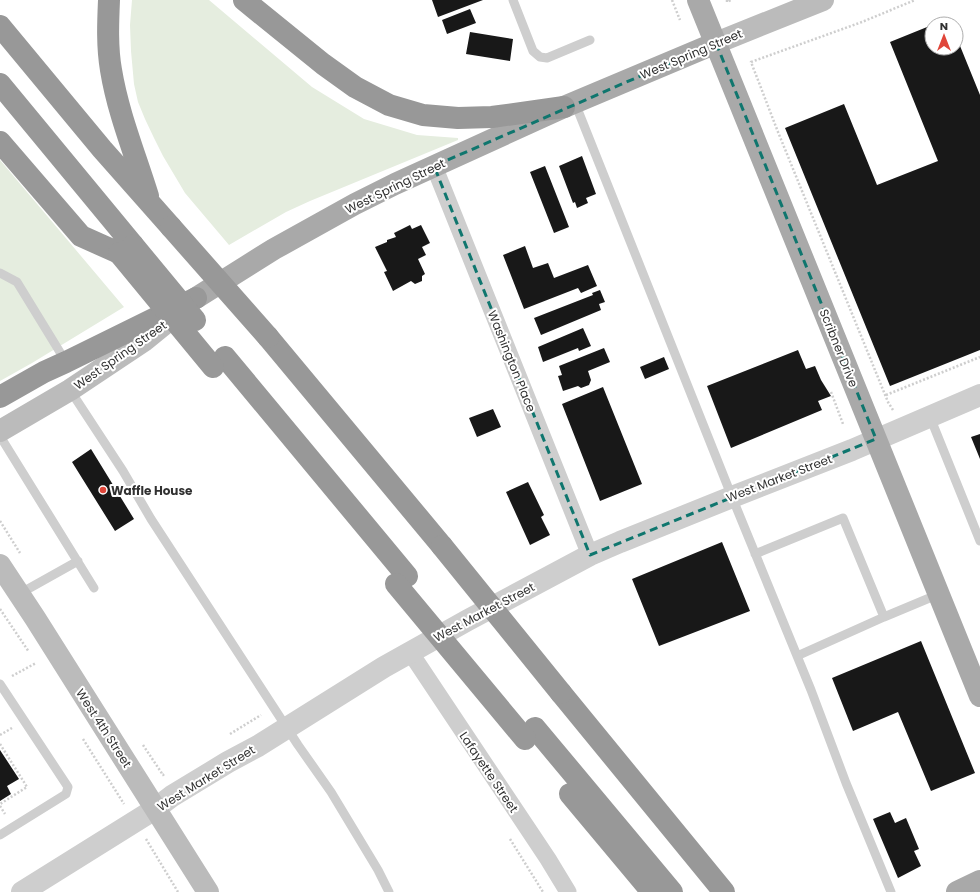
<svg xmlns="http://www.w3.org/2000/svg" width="980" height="892" font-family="Poppins,sans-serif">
	<rect width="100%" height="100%" fill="#fff"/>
	<path fill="#e5eddf" d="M 132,0 L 209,0 L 312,87 L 364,119 L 417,135 L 458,138 L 458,140 L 310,201 L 286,212 L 229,245 L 185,193 L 163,156 L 154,138 L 145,119 L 138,102 L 134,84 L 131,51 L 130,25 Z
		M 0,160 L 124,307 L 32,363 L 0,381 Z"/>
	<path fill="#181818" d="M 432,0 L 483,0 L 438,17 Z
		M 470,9 L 476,23 L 447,34 L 442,20 Z
		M 949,18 L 951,24 L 935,24 Z
		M 932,25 L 932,48 L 956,48 L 956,36 L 980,95 L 980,350 L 890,386 L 785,128 L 844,104 L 877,185 L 938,161 L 890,42 Z
		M 470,32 L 513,39 L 510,61 L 466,54 Z
		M 582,156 L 596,194 L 586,198 L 588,203 L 577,208 L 575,202 L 573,203 L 559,166 Z
		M 545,166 L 569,227 L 554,233 L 530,172 Z
		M 410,225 L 412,229 L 421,225 L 430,243 L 422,247 L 426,255 L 418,259 L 425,274 L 422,276 L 422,281 L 415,284 L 411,281 L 393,291 L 384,272 L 387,271 L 375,247 L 387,242 L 387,240 L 396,237 L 394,233 Z
		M 525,246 L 533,268 L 548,263 L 554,278 L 588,265 L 597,286 L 581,293 L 578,288 L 524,309 L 503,255 Z
		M 600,290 L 605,302 L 599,304 L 601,310 L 541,335 L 534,318 L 593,295 L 592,293 Z
		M 583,328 L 591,346 L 579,351 L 578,348 L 543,362 L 538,347 Z
		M 604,348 L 610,362 L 588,371 L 591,380 L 589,385 L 581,388 L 578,386 L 563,391 L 558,376 L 562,375 L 559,366 Z
		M 798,350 L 806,369 L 815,366 L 821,380 L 831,396 L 818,401 L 822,410 L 731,448 L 707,386 Z
		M 664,357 L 669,369 L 645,379 L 640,367 Z
		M 603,387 L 642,484 L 600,501 L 562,404 Z
		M 493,409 L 501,427 L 477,437 L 469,418 Z
		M 980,434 L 980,459 L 971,437 Z
		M 91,449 L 134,519 L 115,531 L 72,462 Z
		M 528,482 L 544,515 L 541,517 L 550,535 L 530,545 L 506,492 Z
		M 722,542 L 750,611 L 659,646 L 632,579 Z
		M 921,641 L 975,773 L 931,791 L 898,712 L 853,731 L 832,678 Z
		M 0,750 L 19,779 L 7,786 L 11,794 L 0,801 Z
		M 890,812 L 895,823 L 906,818 L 919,849 L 914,851 L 921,866 L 898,878 L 873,819 Z"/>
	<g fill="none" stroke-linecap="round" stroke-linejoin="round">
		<path stroke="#cecece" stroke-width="2.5" stroke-dasharray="2 2" stroke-linecap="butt" d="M 672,0 L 680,20
			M 727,0 L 727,2 L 731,0
			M 831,392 L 843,424
			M 886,395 L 980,357
			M 893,410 L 888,402 L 778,132 L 751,62 L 862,22 L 915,0
			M 0,521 L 20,553
			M 0,609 L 29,652
			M 12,676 L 36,663
			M 230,734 L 261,715
			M 0,735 L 12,728
			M 83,739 L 124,804
			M 0,744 L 27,787 L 0,804
			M 143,745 L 163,775 L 164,774
			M 0,806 L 5,814
			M 146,839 L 178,892
			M 510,839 L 543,892"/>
		<path stroke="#cecece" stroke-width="9" d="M 513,0 L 533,51 L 540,57 L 547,58 L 590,40
			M 575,103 L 732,497 L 811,690 L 846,783 L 891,892
			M 0,273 L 17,282 L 66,362
			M 70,390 L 123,471 L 151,519 L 274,708 L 298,745 L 331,792 L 378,870 L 389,892
			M 930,417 L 980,541
			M 0,436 L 94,588
			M 755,554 L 843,518 L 884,617 L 939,594
			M 19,594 L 78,561
			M 797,656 L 884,617
			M 0,684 L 68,787 L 66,794 L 0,835"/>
		<path stroke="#cecece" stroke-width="17" d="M 434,166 L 590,555
			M 410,652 L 548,859 L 568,892"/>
		<path stroke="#cecece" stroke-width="22" d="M 22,892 L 155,809 L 172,796 L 228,762 L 258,746 L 384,667 L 468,620 L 590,555 L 620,542 L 732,497 L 852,450 L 980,395"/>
		<path stroke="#bbb" stroke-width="22" d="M 716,43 L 823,0
			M 0,431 L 70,390 L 145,340 L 183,309
			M 0,565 L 35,618 L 208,892"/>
		<path stroke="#a9a9a9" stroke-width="22" d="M 698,0 L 980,696
			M 196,298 L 274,249 L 355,204 L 395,184 L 564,107 L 716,43
			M 957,892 L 980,881"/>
		<path stroke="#989898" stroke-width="22" d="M 109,0 C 108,23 107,47 111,70 C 118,113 135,154 148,196
			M 244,0 L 323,64 L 355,87 L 389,105 L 423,115 L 458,118 L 492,117 L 564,107
			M 0,26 L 102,149 L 171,227
			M 0,84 L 133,245
			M 0,142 L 81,236 L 119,253
			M 268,337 L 442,546
			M 225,357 L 407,576
			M 0,397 L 44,372 L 66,362 L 196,298
			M 561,693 L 724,892
			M 535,728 L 672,892
			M 570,794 L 652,892"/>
		<path stroke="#989898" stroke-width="22" d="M 171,227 L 268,337
			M 133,245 L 195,320
			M 119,253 L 213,367
			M 442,546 L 561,693
			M 396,584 L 525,739"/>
	</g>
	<path fill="none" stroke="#0f766e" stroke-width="3" stroke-dasharray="8 5" stroke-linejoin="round" d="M 716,43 L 876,439 L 590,555 L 434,166 Z"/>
	<circle fill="#e0463a" stroke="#fff" stroke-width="1.5" cx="103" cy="490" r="4"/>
	<g text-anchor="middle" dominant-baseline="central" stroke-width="4" stroke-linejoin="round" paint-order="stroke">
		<g font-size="12" fill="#313131" stroke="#fff">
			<text transform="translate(691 54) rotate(-23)">West Spring Street</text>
			<text transform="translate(395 186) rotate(-26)">West Spring Street</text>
			<text transform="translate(839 348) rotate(68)">Scribner Drive</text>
			<text transform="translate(120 355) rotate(-35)">West Spring Street</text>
			<text transform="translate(512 361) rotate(68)">Washington Place</text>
			<text transform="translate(779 478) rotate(-21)">West Market Street</text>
			<text transform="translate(484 612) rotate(-28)">West Market Street</text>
			<text transform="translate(104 728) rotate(57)">West 4th Street</text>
			<text transform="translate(489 772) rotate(56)">Lafayette Street</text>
			<text transform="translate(206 778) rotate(-32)">West Market Street</text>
		</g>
		<g font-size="12" font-weight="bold" fill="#313131" stroke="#fff" text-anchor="start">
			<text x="111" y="490">Waffle House</text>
		</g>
	</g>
	<g transform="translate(944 36)"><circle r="19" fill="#ffffff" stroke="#adadad"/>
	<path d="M0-3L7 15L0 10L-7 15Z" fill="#e0463a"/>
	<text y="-6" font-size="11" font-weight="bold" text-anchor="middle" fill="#313131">N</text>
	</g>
</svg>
